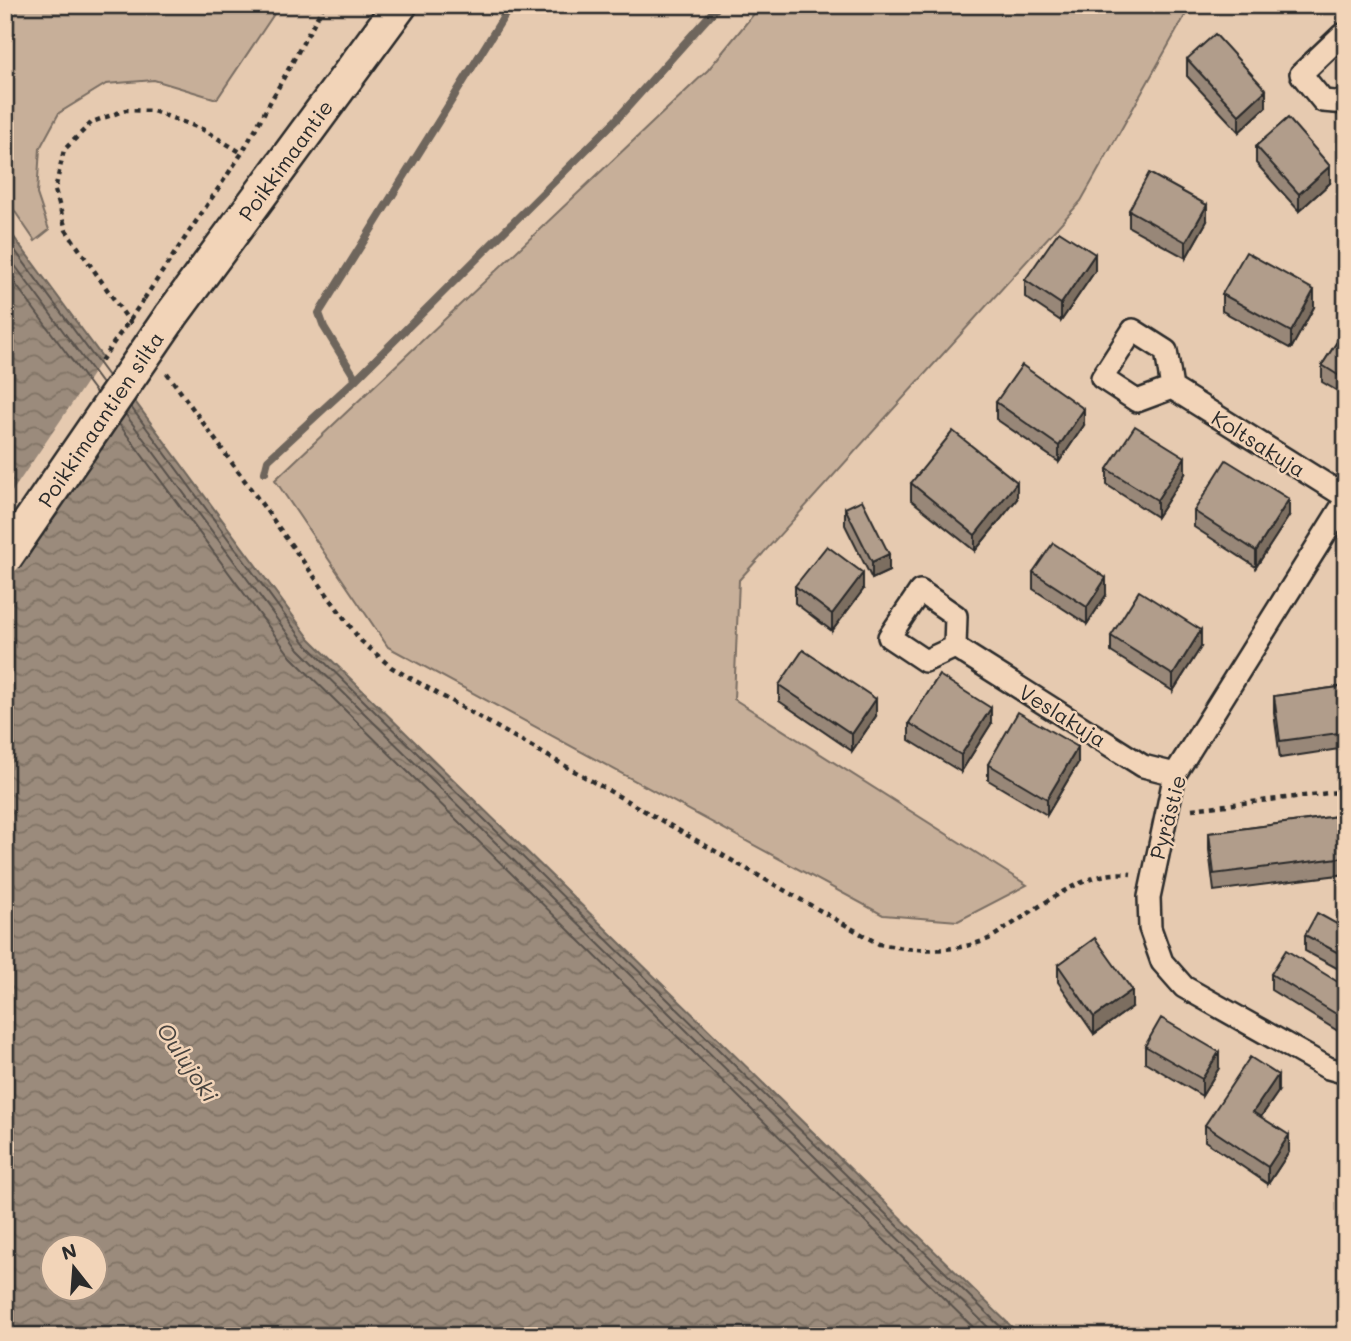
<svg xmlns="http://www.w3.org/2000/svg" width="1351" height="1341" font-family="Mali,sans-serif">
	<defs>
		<pattern id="water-waves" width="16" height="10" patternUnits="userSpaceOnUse" patternTransform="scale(1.75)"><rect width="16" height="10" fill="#9b8b7b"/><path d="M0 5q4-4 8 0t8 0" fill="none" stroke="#7f7265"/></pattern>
	</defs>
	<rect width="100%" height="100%" fill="#e6cab0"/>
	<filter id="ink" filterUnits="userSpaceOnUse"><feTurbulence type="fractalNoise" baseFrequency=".0143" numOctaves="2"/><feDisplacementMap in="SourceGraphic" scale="14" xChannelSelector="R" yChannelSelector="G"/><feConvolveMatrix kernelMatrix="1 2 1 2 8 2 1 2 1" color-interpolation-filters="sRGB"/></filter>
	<g filter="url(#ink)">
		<path fill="#c7af99" stroke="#796d62" stroke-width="2" d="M 5,5 L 280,5 L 217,99 L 154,80 L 106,84 L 59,113 L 40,148 L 37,194 L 49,230 L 35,241 L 5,197 Z
			M 761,5 L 1191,5 L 1081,201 L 739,580 L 734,699 L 1027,885 L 958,921 L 883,915 L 388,647 L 275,480 L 708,70 Z"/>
		<path fill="url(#water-waves)" stroke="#6e655b" stroke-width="2" fill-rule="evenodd" d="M 5,225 L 310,639 L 1021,1336 L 5,1336 ZM 52,1246 L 94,1246 L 94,1288 L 52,1288 Z"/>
		<path fill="#e6cab0" d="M 105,355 L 125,382 L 5,558 L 5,502 Z"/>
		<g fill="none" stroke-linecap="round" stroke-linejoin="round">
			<path stroke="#58514b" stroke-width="2" d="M 5,237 L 108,376
				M 5,252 L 102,384
				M 5,270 L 96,393
				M 131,407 L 305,643 L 1010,1336
				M 126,415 L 299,649 L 997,1336
				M 119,424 L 291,657 L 982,1336"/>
			<path stroke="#6e655b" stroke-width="8" d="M 356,379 L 324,327 L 319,313 L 511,5
				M 265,472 L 268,460 L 356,379 L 616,120 L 719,5"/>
			<g stroke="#2b2b2b" stroke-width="26">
				<path id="street" d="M 1346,39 L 1342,35 L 1301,74 L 1323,101 L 1346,103
					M 1172,388 L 1137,401 L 1102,378 L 1133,330 L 1166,351 L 1172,388 L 1346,497
					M 1346,500 L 1175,774 L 1149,897 L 1150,928 L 1162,962 L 1184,987 L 1328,1068 L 1346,1073
					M 955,647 L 925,661 L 889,637 L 920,591 L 956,616 L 955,647 L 1143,766 L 1175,774"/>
			</g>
			<g stroke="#2b2b2b" stroke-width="38">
				<path id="primary" d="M 171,316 L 400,5"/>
			</g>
			<path stroke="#2b2b2b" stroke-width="4.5" stroke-dasharray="5 5" stroke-linecap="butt" d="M 144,299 L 242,153 L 324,5
				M 131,324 L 66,230 L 55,190 L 64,150 L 92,122 L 126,110 L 153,111 L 202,129 L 242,153
				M 167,373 L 360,640 L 391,667 L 879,944 C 914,951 952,953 986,940 C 994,937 1002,930 1009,926 C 1045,904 1085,869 1131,874
				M 1192,809 L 1346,791"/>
			<use href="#street" stroke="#f2d4b8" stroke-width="21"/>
			<use href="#primary" stroke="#f2d4b8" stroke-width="33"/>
			<g stroke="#2b2b2b" stroke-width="38" stroke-linecap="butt">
				<path id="primary-bridge" d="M 5,558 L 171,316"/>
			</g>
			<path stroke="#2b2b2b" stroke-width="4.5" stroke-dasharray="5 5" stroke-linecap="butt" d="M 101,361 L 144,299"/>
			<use href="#primary-bridge" stroke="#f2d4b8" stroke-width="33"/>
		</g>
		<path fill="#988778" stroke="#2b2b2b" stroke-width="2" d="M 1187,59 L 1266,107 L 1239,132 L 1187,76 Z
			M 1256,146 L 1330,183 L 1299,211 L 1256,163 Z
			M 1346,177 L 1346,198 L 1344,196 L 1344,179 Z
			M 1129,210 L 1207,221 L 1186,258 L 1129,227 Z
			M 1095,271 L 1061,321 L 1025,297 L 1025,280 Z
			M 1222,294 L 1314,307 L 1291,349 L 1222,311 Z
			M 1346,328 L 1346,396 L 1322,382 L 1322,365 Z
			M 996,402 L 1084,425 L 1059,462 L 996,419 Z
			M 1107,469 L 1185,474 L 1157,517 L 1107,485 Z
			M 911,483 L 1017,499 L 975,551 L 911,500 Z
			M 845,508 L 889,571 L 872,579 L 845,525 Z
			M 1194,511 L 1289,516 L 1256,567 L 1194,527 Z
			M 1346,568 L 1346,592 L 1342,590 L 1342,573 Z
			M 1033,572 L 1106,595 L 1087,624 L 1033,589 Z
			M 795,586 L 863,590 L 832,631 L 795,603 Z
			M 1111,636 L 1201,647 L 1173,691 L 1111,652 Z
			M 779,685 L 876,716 L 852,751 L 779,701 Z
			M 1346,686 L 1346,748 L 1280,758 L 1274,713 L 1274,696 Z
			M 909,723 L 991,724 L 961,772 L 909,740 Z
			M 1078,763 L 1047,815 L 988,780 L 988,764 Z
			M 1346,815 L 1346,874 L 1214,891 L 1209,850 L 1209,833 Z
			M 1346,929 L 1346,973 L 1305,951 L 1305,935 Z
			M 1058,965 L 1132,1007 L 1094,1034 L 1058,982 Z
			M 1271,974 L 1346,987 L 1346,1036 L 1271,990 Z
			M 1145,1046 L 1219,1068 L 1202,1096 L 1145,1062 Z
			M 1278,1092 L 1261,1117 L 1289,1152 L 1268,1184 L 1205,1141 L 1205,1125 Z"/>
		<path fill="#7c6e61" stroke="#2b2b2b" stroke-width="2" d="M 1266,90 L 1266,107 L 1239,132 L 1239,115 Z
			M 1330,166 L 1330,183 L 1299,211 L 1299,194 Z
			M 1207,205 L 1207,221 L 1186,258 L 1186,242 Z
			M 1095,254 L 1095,271 L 1061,321 L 1061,304 Z
			M 1314,290 L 1314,307 L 1291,349 L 1291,332 Z
			M 1084,409 L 1084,425 L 1059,462 L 1059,446 Z
			M 1185,457 L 1185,474 L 1157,517 L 1157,500 Z
			M 1017,482 L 1017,499 L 975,551 L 975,535 Z
			M 1289,499 L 1289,516 L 1256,567 L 1256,551 Z
			M 889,554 L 889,571 L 872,579 L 872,562 Z
			M 863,573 L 863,590 L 832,631 L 832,614 Z
			M 1106,578 L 1106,595 L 1087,624 L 1087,607 Z
			M 1201,630 L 1201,647 L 1173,691 L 1173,675 Z
			M 876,699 L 876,716 L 852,751 L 852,734 Z
			M 991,708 L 991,724 L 961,772 L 961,755 Z
			M 1078,747 L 1078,763 L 1047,815 L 1047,799 Z
			M 1132,990 L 1132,1007 L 1094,1034 L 1094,1017 Z
			M 1219,1052 L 1219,1068 L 1202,1096 L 1202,1079 Z
			M 1278,1075 L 1278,1092 L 1253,1128 L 1253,1112 Z
			M 1289,1135 L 1289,1152 L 1268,1184 L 1268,1167 Z"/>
		<path fill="#b19d8b" stroke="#2b2b2b" stroke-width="2" d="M 1215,34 L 1266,90 L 1239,115 L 1187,59 Z
			M 1288,118 L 1330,166 L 1299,194 L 1256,146 Z
			M 1149,173 L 1207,205 L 1186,242 L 1129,210 Z
			M 1059,231 L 1095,254 L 1061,304 L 1025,280 Z
			M 1246,252 L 1314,290 L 1291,332 L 1222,294 Z
			M 1346,328 L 1346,380 L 1322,365 Z
			M 1022,365 L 1084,409 L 1059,446 L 996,402 Z
			M 1135,426 L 1185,457 L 1157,500 L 1107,469 Z
			M 953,431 L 1017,482 L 975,535 L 911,483 Z
			M 1226,460 L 1289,499 L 1256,551 L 1194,511 Z
			M 862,500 L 889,554 L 872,562 L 845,508 Z
			M 1053,543 L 1106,578 L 1087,607 L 1033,572 Z
			M 827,546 L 863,573 L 832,614 L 795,586 Z
			M 1139,591 L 1201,630 L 1173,675 L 1111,636 Z
			M 803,650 L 876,699 L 852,734 L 779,685 Z
			M 939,675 L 991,708 L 961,755 L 909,723 Z
			M 1346,686 L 1346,732 L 1280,741 L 1274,696 Z
			M 1018,712 L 1078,747 L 1047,799 L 988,764 Z
			M 1346,815 L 1346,857 L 1214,874 L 1209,833 Z
			M 1317,913 L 1346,929 L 1346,957 L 1305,935 Z
			M 1095,938 L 1132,990 L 1094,1017 L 1058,965 Z
			M 1286,950 L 1346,987 L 1346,1020 L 1271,974 Z
			M 1161,1018 L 1219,1052 L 1202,1079 L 1145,1046 Z
			M 1250,1057 L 1278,1075 L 1253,1112 L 1289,1135 L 1268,1167 L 1205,1125 Z"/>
	</g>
	<g text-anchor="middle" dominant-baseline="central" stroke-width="5" stroke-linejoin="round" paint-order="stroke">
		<g font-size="21" fill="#2b2b2b" stroke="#f2d4b8">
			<text transform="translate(285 160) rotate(-54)">Poikkimaantie</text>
			<text transform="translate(100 419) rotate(-56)">Poikkimaantien silta</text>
			<text transform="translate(1259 443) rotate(32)">Koltsakuja</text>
			<text transform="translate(1063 715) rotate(32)">Veslakuja</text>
			<text transform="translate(1167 817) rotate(-75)">Pyrästie</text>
		</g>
		<g font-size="23" font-style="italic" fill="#47433f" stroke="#f2d4b8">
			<text transform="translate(188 1062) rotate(56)">Oulujoki</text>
		</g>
	</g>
	<rect width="1351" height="1341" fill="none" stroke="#f2d4b8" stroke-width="28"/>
	<rect x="14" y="14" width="1323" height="1313" fill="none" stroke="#2b2b2b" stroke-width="2.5" filter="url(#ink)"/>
	<g transform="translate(74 1268) rotate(343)"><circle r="33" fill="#f2d4b8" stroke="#a29080" stroke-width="2"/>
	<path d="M0-5L12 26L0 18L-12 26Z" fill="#2b2b2b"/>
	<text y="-10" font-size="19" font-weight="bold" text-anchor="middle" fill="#2b2b2b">N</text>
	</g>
</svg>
